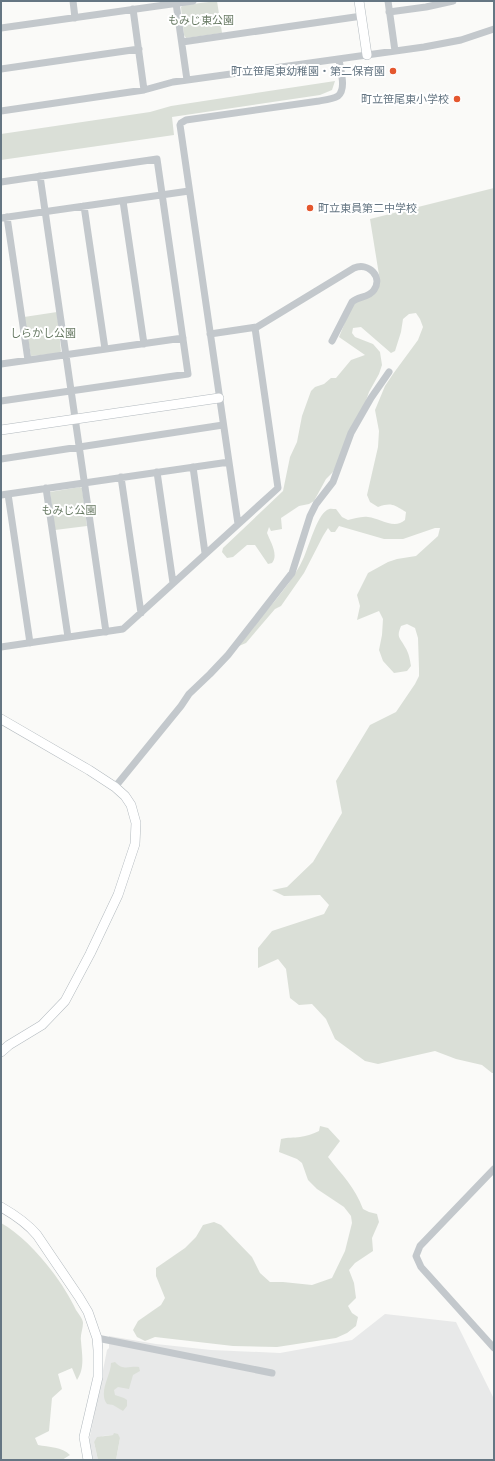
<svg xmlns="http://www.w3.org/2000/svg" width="495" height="1461" font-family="Figtree,'Noto Sans JP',sans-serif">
	<rect width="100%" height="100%" fill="#fafaf8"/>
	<path fill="#e8e9e9" d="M 385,1314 L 456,1322 L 494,1399 L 494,1460 L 116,1460 L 120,1438 L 113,1435 L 103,1436 L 94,1442 L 98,1460 L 92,1460 L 89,1441 L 107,1350 L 109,1348 L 109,1336 L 156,1344 L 211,1350 L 280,1353 L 352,1340 Z"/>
	<path fill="#dadfd7" d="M 217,1 L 222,33 L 186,38 L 184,35 L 181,7 L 184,5 Z
		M 335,81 L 332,90 L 320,95 L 172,117 L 174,135 L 1,160 L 1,134 L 150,112 L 171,106 Z
		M 494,188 L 494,1073 L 492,1073 L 482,1065 L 456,1059 L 435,1051 L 378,1064 L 365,1061 L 335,1039 L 326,1019 L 312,1004 L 299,1005 L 290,998 L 286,969 L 278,959 L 258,968 L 258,948 L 272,931 L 324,914 L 329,905 L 320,895 L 284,896 L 272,890 L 287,887 L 313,862 L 342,813 L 336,781 L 370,725 L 396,712 L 415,684 L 419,676 L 419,669 L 418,638 L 415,628 L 407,624 L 401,626 C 396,638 400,637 405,647 C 409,653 410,660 411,666 L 407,671 L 394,673 L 383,661 L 379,650 L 382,635 L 383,619 L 379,611 L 357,620 L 360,606 L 357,595 L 368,573 L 388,562 L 397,559 L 416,556 L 438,536 L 440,528 L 435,528 L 403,539 L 384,539 L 339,526 L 335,532 L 331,532 L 328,528 L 323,536 L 304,573 L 281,606 L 275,609 L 246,643 L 239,646 L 238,643 C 259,618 291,587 304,557 C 309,546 317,516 327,510 C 330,508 332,509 336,509 L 342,517 L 348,520 C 354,519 361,516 368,517 C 380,518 394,530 405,520 L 406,512 C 394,505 392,502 378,507 L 370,502 L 367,495 L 378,447 L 379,431 L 375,410 L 385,386 L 393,374 L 418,340 L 423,327 L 420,319 L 416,313 L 409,314 L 403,319 L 401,332 L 395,351 L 391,353 L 361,327 L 353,328 L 352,333 L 355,337 L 373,344 L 380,352 L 382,365 L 379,374 L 369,392 L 363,409 L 333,472 L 326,479 L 314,501 L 309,504 L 299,506 L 281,518 L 282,529 L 271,531 L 269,527 L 267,533 C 270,541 279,555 272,563 L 268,564 L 255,545 L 247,545 L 233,557 L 227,558 L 222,552 L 223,548 L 283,491 L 290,457 L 297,442 L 302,416 L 311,391 L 315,387 L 324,384 L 331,378 L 336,378 L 351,360 L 365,355 L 339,337 L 353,303 C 367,298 377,297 380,281 L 370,219 Z
		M 57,312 L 61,351 L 60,353 L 31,356 L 24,317 Z
		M 80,487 L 82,488 L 87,526 L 55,530 L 50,492 Z
		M 320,1126 L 328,1128 L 340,1141 L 328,1157 C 342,1175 355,1187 363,1209 L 369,1212 L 377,1214 L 379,1222 L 372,1238 L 373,1251 L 355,1263 L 349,1270 L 354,1283 L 356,1298 L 348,1306 L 352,1313 L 358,1317 L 356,1326 L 347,1333 L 336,1338 L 277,1347 L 233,1346 L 155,1337 L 145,1341 L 137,1337 L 133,1330 L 138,1321 L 161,1305 L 165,1298 L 156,1276 L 156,1268 L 185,1248 L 196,1237 L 203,1225 L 214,1222 L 221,1225 L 252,1257 L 260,1273 L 270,1282 L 283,1282 L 312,1285 L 332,1278 L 345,1251 L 352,1223 L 351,1216 L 344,1207 L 317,1189 L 308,1180 L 302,1163 L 297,1159 L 279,1152 L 281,1139 C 288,1137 294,1138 300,1137 C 307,1136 313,1134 319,1131 Z
		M 1,1223 C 30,1239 62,1280 76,1310 C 78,1313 83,1319 83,1323 C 83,1329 80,1335 81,1341 C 82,1355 85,1368 77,1380 L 72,1368 L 58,1374 L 62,1389 L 52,1398 L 49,1431 L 35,1438 L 38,1445 C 49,1447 62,1447 70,1455 L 62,1460 L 1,1460 Z
		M 115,1362 C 123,1371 129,1366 139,1367 L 140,1371 L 133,1375 L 129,1389 L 118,1387 L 114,1390 L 115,1395 L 124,1398 L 127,1400 L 127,1406 L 123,1411 L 113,1405 L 107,1404 C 98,1392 111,1375 111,1363 Z
		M 114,1433 L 118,1434 L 120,1438 L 116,1460 L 98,1460 L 94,1442 L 97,1437 L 113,1435 Z"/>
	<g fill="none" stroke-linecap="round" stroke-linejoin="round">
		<g stroke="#b3babf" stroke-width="10">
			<path id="secondary" d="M 359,1 L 367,55
				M 1,430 L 219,398
				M 1,719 L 89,770 L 115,787 L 125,796 L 131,805 L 136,823 L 135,844 L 118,895 L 90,954 L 65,1001 L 42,1025 L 9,1045 L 1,1052
				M 1,1207 C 15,1215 27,1223 37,1235 L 79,1297 L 88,1312 L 97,1338 L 98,1350 L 98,1377 L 84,1437 L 88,1460"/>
		</g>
		<path stroke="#c3c8cc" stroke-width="7" d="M 73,1 L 75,18
			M 388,1 L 395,51
			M 176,3 L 187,80
			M 133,9 L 144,90
			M 389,12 L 426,7 L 453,1
			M 1,28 L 193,1
			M 182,42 L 362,16
			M 1,69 L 139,49
			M 1,111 L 144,90 L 173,82 L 424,47 L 461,40 L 494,29
			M 40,176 L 106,632
			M 1,182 L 157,159 L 188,374 L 1,401
			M 123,201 L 144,344
			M 84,206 L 105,349
			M 7,217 L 28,360
			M 1,218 L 189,191
			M 210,334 L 257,327 L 354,268 C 369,262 383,277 374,290 C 369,298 358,296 352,302 L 332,341
			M 1,364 L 183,338
			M 1,459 L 223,425
			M 193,467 L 205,553
			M 157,472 L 173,583
			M 121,477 L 141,613
			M 46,488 L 68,637
			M 8,494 L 30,643
			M 1,495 L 229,462
			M 238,524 L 180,125 L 181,123 L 186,120 L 319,101 C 325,100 333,99 338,96 C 347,89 340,69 339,59
			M 1,647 L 123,629 L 278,488 L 255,328
			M 115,787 L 181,706 L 189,694 L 210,674 L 228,655 L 292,573 L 310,516 L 316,504 L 333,482 L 351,433 L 371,398 L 389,372
			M 494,1169 L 420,1246 L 416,1256 L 421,1267 L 494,1348
			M 97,1338 L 272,1373"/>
		<use href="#secondary" stroke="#fff" stroke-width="9"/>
	</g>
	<g fill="#e4572e" stroke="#fff" stroke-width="1.5">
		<circle cx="393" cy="71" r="4"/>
		<circle cx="457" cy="99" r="4"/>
		<circle cx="310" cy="208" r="4"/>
	</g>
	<g text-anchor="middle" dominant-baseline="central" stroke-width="4" stroke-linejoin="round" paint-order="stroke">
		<g font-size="11" fill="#687a64" stroke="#fff">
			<text x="201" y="20">もみじ東公園</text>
			<text x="43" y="333">しらかし公園</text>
			<text x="69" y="510">もみじ公園</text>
		</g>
		<g font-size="11" fill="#657683" stroke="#fff" text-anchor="end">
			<text x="385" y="71">町立笹尾東幼稚園・第二保育園</text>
			<text x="449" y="99">町立笹尾東小学校</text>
			<text x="318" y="208" text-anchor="start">町立東員第二中学校</text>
		</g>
	</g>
	<rect width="495" height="1461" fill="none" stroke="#657683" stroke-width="4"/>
</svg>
